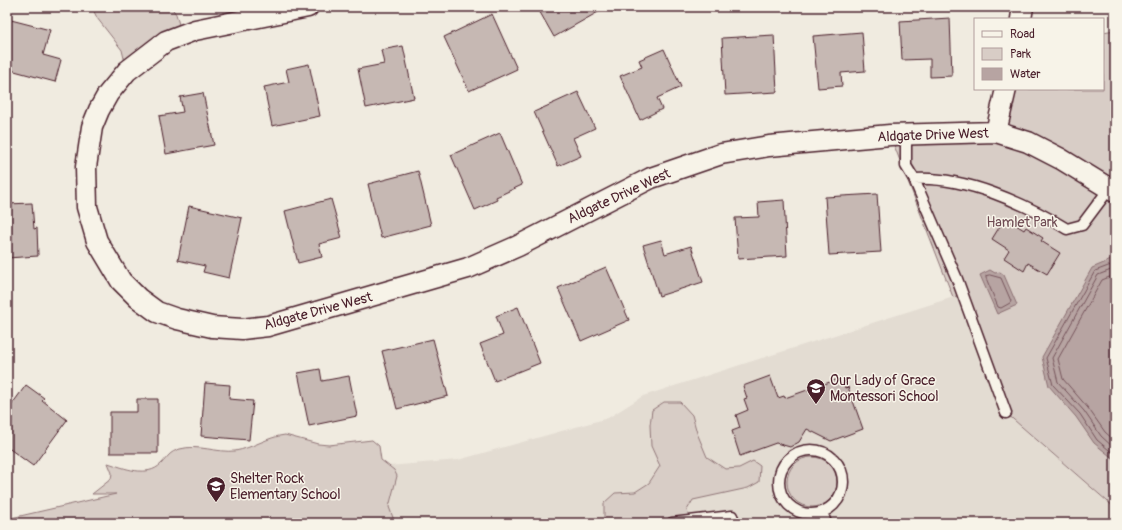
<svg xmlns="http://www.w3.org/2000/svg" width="1122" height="530" font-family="Pangolin,sans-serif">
	<rect width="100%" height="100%" fill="#f0ebe0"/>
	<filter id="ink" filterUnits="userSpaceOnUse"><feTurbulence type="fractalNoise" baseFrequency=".025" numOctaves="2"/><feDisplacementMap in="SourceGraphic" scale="8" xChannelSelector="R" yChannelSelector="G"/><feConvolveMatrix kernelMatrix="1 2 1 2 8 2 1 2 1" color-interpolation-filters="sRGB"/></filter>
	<g filter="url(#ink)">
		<path fill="#e3dcd2" d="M 963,294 L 1006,413 L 1115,508 L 1115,523 L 125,523 L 119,494 L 307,473 L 458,460 L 608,418 L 643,396 Z"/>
		<path fill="#d8cdc6" stroke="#917678" d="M 92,7 L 171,7 L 176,14 L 182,35 L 127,71 L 122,50 L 97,18 Z
			M 1115,30 L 1115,508 L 1006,413 L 963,294 L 953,297 L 890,135 L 996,132 L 1006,89 L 1103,89 L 1103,32 Z
			M 664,402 L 680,402 L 692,415 L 697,433 L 707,457 L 725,469 L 739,468 L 753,461 L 760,466 L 759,482 L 748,488 L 693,500 L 687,510 L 690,523 L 610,523 L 604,519 L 604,503 L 615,493 L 635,492 L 649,483 L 660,466 L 651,446 L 650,425 L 652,410 Z
			M 285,435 L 318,444 L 329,445 L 372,440 L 379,446 L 381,460 L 394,470 L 397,476 L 389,507 L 395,523 L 7,523 L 7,519 L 116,494 L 92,494 L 111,479 L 112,473 L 108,463 C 124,468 147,478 161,464 C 168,457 169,452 180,449 C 198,444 217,453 235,451 C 253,448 267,437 285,435 Z
			M787 482a25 25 0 1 1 50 0a25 25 0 1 1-50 0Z"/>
		<path fill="#b7a4a2" stroke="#8b6f72" d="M 1111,260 L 1115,262 L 1115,460 L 1094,443 L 1076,417 L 1049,386 L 1042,357 L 1092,268 Z
			M 990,270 L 995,273 L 1000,272 L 1004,275 L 1017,305 L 997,314 L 980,275 Z"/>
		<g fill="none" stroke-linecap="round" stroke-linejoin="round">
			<path stroke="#76545b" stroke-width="1" d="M 1115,265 L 1111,265 L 1095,271 L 1046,358 L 1053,385 L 1080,414 L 1097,440 L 1115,455
				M 1115,270 L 1111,270 L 1098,275 L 1052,358 L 1058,382 L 1084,411 L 1101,436 L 1115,449
				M 990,275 L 1001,278 L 1011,301 L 1010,303 L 1001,308 L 998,307 L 986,278 L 986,276 Z
				M 1115,276 L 1112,276 L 1102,280 L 1058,359 L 1063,379 L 1088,408 L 1105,432 L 1115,441"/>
		</g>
		<path fill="#c6b8b3" stroke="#4a1f2b" d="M 537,7 L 607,7 L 554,37 Z
			M 492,14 L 517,69 L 469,91 L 444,37 Z
			M 950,18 L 952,76 L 930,77 L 930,59 L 902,60 L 900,21 Z
			M 11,20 L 50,30 L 43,55 L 61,60 L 55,82 L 7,69 L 7,37 Z
			M 862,32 L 865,71 L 841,73 L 842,86 L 818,88 L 813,36 Z
			M 774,35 L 777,92 L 725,95 L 722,38 Z
			M 403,46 L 414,98 L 366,108 L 358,69 L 384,64 L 381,50 Z
			M 664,49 L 681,87 L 657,98 L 662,109 L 640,120 L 620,76 L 642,67 L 639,60 Z
			M 309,64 L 320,116 L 272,126 L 264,87 L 289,82 L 286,69 Z
			M 578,92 L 595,128 L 573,138 L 581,156 L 558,166 L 534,112 Z
			M 203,93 L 214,145 L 166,154 L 159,116 L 183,112 L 180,97 Z
			M 500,133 L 522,185 L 496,197 L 497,200 L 475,210 L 451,155 Z
			M 418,171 L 431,225 L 381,238 L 368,184 Z
			M 877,194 L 881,252 L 829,255 L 825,197 Z
			M 331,199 L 342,238 L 319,244 L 322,257 L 298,263 L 285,211 Z
			M 784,200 L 787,256 L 738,259 L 735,218 L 759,217 L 758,202 Z
			M 32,203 L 34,229 L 37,228 L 38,256 L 7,258 L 7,204 Z
			M 189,206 L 242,218 L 229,278 L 203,272 L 205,266 L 178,260 Z
			M 1005,218 L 1024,230 L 1026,227 L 1043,238 L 1041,241 L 1060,253 L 1047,274 L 1028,263 L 1024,271 L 1004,258 L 1009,250 L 992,239 Z
			M 661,240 L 665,254 L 691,246 L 703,282 L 659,296 L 643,245 Z
			M 606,267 L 629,320 L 581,341 L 558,288 Z
			M 518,307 L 540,363 L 495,381 L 480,344 L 503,335 L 496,316 Z
			M 433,339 L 448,396 L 397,409 L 382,351 Z
			M 320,369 L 322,381 L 349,376 L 357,416 L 309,426 L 298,373 Z
			M 770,376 L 778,398 L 784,396 L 785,398 L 841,378 L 845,388 L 848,387 L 863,429 L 831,441 L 807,429 L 799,442 L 790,447 L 776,443 L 740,456 L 732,431 L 740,428 L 736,415 L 748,410 L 744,399 L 747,398 L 743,386 Z
			M 205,383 L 230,385 L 229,399 L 253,401 L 249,440 L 201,436 Z
			M 26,385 L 44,398 L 42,400 L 67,420 L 33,466 L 7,447 L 7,411 Z
			M 137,399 L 158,399 L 158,453 L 110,453 L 110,412 L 137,412 Z"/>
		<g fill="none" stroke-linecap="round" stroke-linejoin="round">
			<g stroke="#4a1f2b" stroke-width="13">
				<path id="lane" d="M 906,135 L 906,166 L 914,179 C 965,176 1024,203 1067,229 L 1082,225 L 1109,189
					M 914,179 L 957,279 L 1006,413
					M779 482a32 32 0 1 1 64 0a32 32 0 1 1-64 0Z
					M 822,512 L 826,523
					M 672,523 L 732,516 L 735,523"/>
			</g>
			<g stroke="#4a1f2b" stroke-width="23">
				<path id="street" d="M 308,7 L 195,30 L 166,41 L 127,71 L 108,94 L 99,110 L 92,127 L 86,167 L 87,207 L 97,241 L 121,281 L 138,298 L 157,312 L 177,319 L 212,327 L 242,329 L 268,326 L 468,268 L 518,246 L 651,178 L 721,154 L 769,146 L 890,135 L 996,132 L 1028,142 L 1061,159 L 1115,192
					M 1021,19 L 1023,7
					M 996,132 L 1006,89"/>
			</g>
			<use href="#lane" stroke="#f7f3e8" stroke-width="10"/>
			<use href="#street" stroke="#f7f3e8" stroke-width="20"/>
		</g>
	</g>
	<defs>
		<g id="school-pin" transform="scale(1)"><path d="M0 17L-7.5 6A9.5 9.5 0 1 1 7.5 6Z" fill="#4a1f2b" stroke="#f7f3e8"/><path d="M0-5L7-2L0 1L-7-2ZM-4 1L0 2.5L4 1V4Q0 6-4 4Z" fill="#fff"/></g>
	</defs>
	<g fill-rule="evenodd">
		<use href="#school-pin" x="816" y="388"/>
		<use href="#school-pin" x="216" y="486"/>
	</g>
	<g text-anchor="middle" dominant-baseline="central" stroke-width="3" stroke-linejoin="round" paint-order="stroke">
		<g font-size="14" fill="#4a1f2b" stroke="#f7f3e8">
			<text transform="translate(933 135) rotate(-2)">Aldgate Drive West</text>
			<text transform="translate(619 196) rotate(-25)">Aldgate Drive West</text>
			<text transform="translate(318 311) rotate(-15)">Aldgate Drive West</text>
		</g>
		<g font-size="14" fill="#6e4a52" stroke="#f7f3e8">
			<text x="1022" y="222">Hamlet Park</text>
		</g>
		<g font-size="14" fill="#4a1f2b" stroke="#f7f3e8" text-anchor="start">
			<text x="830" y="380">Our Lady of Grace<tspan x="830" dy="16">Montessori School</tspan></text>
			<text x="230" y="478">Shelter Rock<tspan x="230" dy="16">Elementary School</tspan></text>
		</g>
	</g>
	<rect width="1122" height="530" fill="none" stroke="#f7f3e8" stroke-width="24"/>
	<rect x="12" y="12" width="1098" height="506" fill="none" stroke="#4a1f2b" stroke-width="1.5" filter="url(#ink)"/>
	<rect x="974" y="18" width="130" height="72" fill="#f7f3e8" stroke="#b29e9c"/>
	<rect x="982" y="31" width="20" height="6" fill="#f7f3e8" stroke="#b29e9c"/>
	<text x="1010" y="38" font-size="12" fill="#4a1f2b">Road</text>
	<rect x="982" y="48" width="20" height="12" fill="#d8cdc6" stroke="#b29e9c"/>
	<text x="1010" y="58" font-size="12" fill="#4a1f2b">Park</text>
	<rect x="982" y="68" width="20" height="12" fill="#b7a4a2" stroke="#b29e9c"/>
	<text x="1010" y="78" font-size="12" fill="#4a1f2b">Water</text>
</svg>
